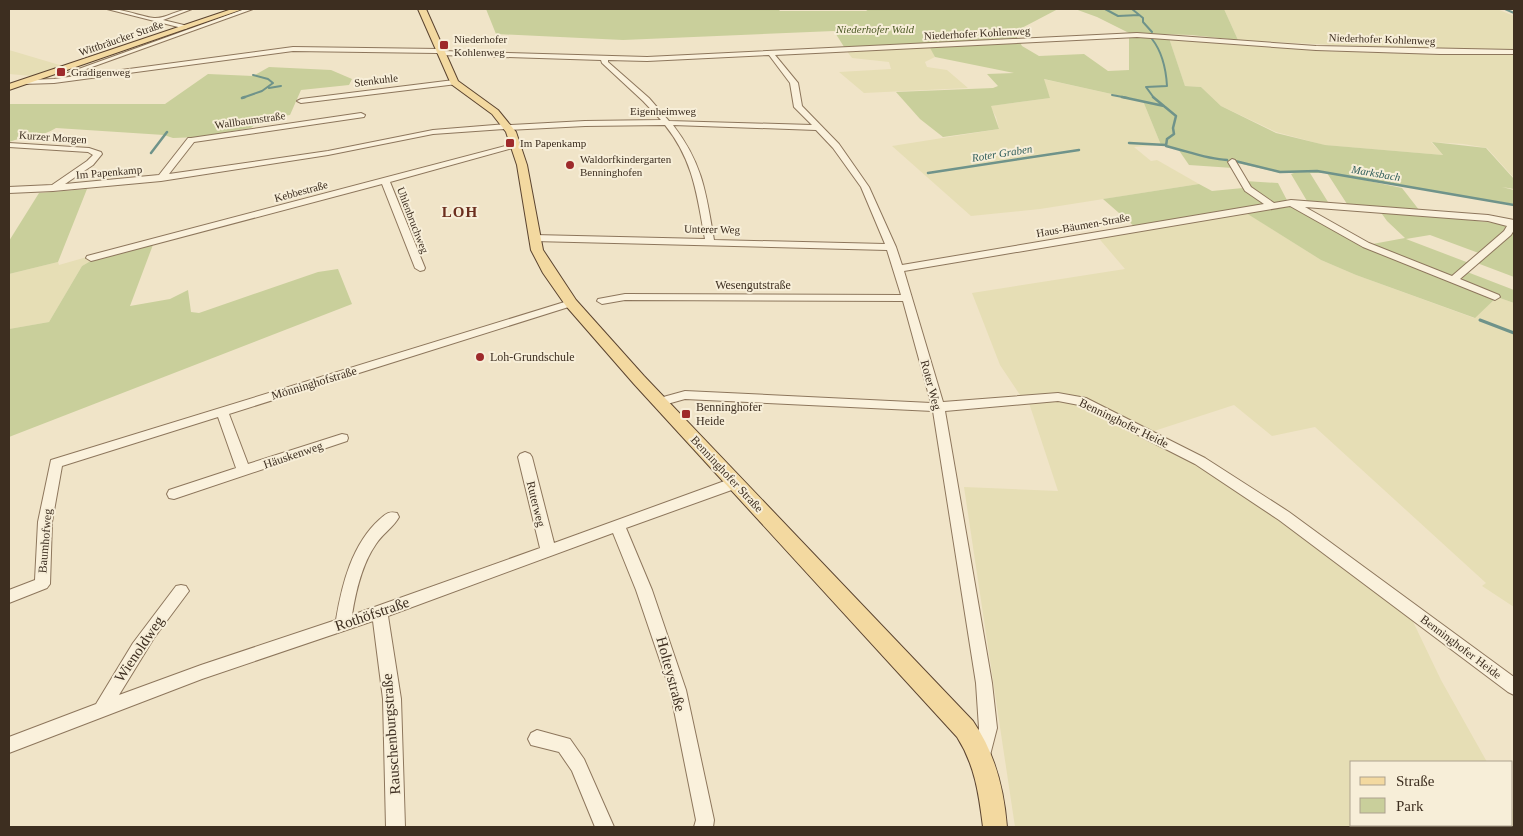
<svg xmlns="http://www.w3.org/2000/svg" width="1523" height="836" font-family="Georgia,serif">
	<rect width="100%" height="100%" fill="#f0e4c8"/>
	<path fill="#e6deb5" d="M 1224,9 L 1497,9 L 1514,16 L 1514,50 L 1433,50 L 1238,40 Z
		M 1169,38 L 1321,51 L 1454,55 L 1514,55 L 1514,178 L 1487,148 L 1463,144 L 1431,142 L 1443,155 L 1324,145 L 1276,132 L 1221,106 L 1201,87 L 1185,86 Z
		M 930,46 L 935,57 L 925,62 L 927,67 L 947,70 L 968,88 L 864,93 L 839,72 L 891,69 L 889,62 L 852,58 L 846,50 Z
		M 9,50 L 63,66 L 32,76 L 9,74 Z
		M 1043,79 L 1143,101 L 1161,145 L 1134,147 L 1151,161 L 1157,160 L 1199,184 L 1040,209 L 971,216 L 892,146 L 999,129 L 996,117 L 990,106 L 1050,98 Z
		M 1245,212 L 1321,260 L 1356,275 L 1474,318 L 1497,297 L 1514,303 L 1514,607 L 1482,586 L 1486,583 L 1315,427 L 1272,436 L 1234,405 L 1148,433 L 1200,461 L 1406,607 L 1441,680 L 1487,762 L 1352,762 L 1352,825 L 1512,825 L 1512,808 L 1514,813 L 1514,827 L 1015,827 L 964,487 L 1058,491 L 1029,403 L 1020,395 L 1000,365 L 972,293 L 1125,269 L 1096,235 Z
		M 87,257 L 94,259 L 82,266 L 49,322 L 9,329 L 9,274 L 58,262 L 59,265 Z"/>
	<path fill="#c9cf9b" d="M 486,9 L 779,10 L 780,11 L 866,11 L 869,9 L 1058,9 L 1014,32 L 1022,46 L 1039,56 L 1084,54 L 1108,71 L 1129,70 L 1129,38 L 1169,38 L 1185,86 L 1201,87 L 1221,106 L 1276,133 L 1325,145 L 1443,155 L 1432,142 L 1486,148 L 1514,179 L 1514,189 L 1502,187 L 1514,190 L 1514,204 L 1364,180 L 1402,188 L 1423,215 L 1514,225 L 1514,277 L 1477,263 L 1484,255 L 1430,235 L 1406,239 L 1469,263 L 1462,270 L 1514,290 L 1514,303 L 1497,297 L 1475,318 L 1356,275 L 1321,260 L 1238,208 L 1135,227 L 1103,199 L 1199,184 L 1212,191 L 1243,188 L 1245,181 L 1278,183 L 1290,206 L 1298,208 L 1367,245 L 1405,238 L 1387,221 L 1377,207 L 1347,204 L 1327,173 L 1310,173 L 1328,202 L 1307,201 L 1291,174 L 1294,173 L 1281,173 L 1229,161 L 1233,168 L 1189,165 L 1178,149 L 1161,145 L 1143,101 L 1044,79 L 1050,98 L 991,106 L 999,129 L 943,137 L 920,119 L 896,92 L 993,88 L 998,86 L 987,74 L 1014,73 L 935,57 L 929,46 L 846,50 L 834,31 L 623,40 L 496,34 Z
		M 1075,9 L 1224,9 L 1238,40 L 1191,35 L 1129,33 L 1097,17 Z
		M 269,67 L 331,70 L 352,79 L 349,85 L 301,90 L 290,115 L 261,119 L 251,128 L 200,137 L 173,138 L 164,135 L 56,128 C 42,137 25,136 9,142 L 9,104 L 165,104 L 208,74 L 253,76 Z
		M 87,189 L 58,262 L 9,274 L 9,241 L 39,193 Z
		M 154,242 L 130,306 L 170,299 L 188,290 L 191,312 L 199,313 L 318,272 L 338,269 L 352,304 L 9,437 L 9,329 L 49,322 L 82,266 L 94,259 Z"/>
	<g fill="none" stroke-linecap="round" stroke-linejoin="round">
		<path stroke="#6f938a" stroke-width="2" d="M 1078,9 L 1105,9 L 1118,16 L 1139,15
			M 1132,9 L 1143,18 L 1143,22 L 1152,32
			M 1505,9 L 1514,13
			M 1152,39 C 1163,53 1166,69 1167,86 L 1146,87 L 1154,98
			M 269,88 L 281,86
			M 1112,95 L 1128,98
			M 242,98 L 262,91 L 273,83 L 268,79 L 253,75"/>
		<path stroke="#6f938a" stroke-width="2.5" d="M 1122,97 L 1164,106
			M 1153,97 L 1176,116 L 1173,128 L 1174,134 L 1167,139 L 1166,146 C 1187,151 1206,159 1227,160
			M 242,98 L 245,97
			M 1129,143 L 1166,145
			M 151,153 L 167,132
			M 1235,161 L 1280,172 L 1317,171 L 1514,205
			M 928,173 L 1079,150"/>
		<path stroke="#6f938a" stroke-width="3" d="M 1480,320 L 1514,333"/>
		<g stroke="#8d765c" stroke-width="2">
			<path id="minor" d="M 107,9 C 123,8 138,16 154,18 C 166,19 179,8 192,9 L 163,20 L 188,26 L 186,29 Z
				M 245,9 L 253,9 L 67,76 L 62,75 Z
				M 1137,33 L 1316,46 L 1514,50 L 1514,54 L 1440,54 L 1316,50 L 1137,37 L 775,55 L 798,83 L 802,106 L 839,144 L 869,187 L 896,247 L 902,265 L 1264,204 L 1245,191 L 1228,162 L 1232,159 L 1235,160 L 1251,187 L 1274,203 L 1291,200 L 1488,215 L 1514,220 L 1514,230 L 1511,235 L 1460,279 L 1499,295 L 1500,297 L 1495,300 L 1363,247 L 1290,206 L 904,271 L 943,402 L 1058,393 L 1086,398 L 1205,458 L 1289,512 L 1514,677 L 1514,695 L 1508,692 L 1279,520 L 1195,464 L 1079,405 L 1058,401 L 945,411 L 992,683 L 997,728 L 988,763 L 982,766 L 976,763 L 973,757 L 979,728 L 976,683 L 933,411 L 685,399 L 660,406 L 654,402 L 656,399 L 685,391 L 931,403 L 903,301 L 625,300 L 602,304 L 597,301 L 598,299 L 625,294 L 901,295 L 887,250 L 534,241 L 529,238 L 534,235 L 705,239 C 697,196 694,161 665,125 L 585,126 L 508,130 L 504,129 L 433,134 L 328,155 L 161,181 L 53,191 L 9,193 L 9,187 L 52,185 L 87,161 L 93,155 L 88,152 L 9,147 L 9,143 L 89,148 L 101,152 L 102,154 L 93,165 L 65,184 L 159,175 L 188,138 L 191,138 L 361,113 L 365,115 L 364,117 L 194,142 L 169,174 L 328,151 L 433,130 L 507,124 L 511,125 L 585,121 L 661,120 L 643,101 L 602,63 L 601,60 L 440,55 L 437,53 L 293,51 L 54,83 L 23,84 L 22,82 L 26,80 L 54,79 L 293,47 L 439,49 L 442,51 L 647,57 ZM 769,55 L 790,83 L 794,107 L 812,125 L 669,121 L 649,98 L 608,62 L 608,60 L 647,61 ZM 673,125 L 816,130 L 833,148 L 861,187 L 885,244 L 714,240 C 706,193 703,164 673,125 ZM 1305,207 L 1488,221 L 1507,226 L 1504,231 L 1452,276 L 1369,243 Z
				M 454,80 L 457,80 L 457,84 L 301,103 L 297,101 L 301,99 Z
				M 513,144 L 520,146 L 390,182 L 425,268 L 424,270 L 420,271 L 415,268 L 382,184 L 95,260 L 91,261 L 86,258 L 87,256 Z
				M 571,300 L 576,303 L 575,305 L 229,414 L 248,464 L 342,434 L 347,435 L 348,438 L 347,441 L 174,499 L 169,498 L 167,494 L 169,490 L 236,468 L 218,417 L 62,466 L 52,522 L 50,584 L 47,588 L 9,603 L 9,590 L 35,580 L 38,522 L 51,460 Z
				M 525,452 L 530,454 L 532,457 L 554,543 L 730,479 L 740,479 L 742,483 L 740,487 L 626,528 L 652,590 L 686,690 L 714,820 L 713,827 L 694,827 L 696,820 L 670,690 L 636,590 L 613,533 L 388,616 L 401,699 L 405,827 L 386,827 L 383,699 L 373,621 L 202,679 L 9,753 L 9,737 L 96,704 L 133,643 L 176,586 L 181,585 L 186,586 L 189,591 L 154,638 L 119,695 L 201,665 L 336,620 C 342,584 352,544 380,519 C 386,514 389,511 397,513 L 399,517 C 394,527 382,534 376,544 C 362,564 356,590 352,615 L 540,548 L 518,457 L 520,454 Z
				M 537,730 L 570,739 L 584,759 L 614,827 L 595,827 L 572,771 L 559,752 L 531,745 L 528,739 L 531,733 Z"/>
		</g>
		<g stroke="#5b4430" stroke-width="2">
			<path id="major" d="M 232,9 L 243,9 L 9,90 L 9,84 Z
				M 418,9 L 426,9 L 458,81 L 498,110 L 516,132 L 527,165 L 543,250 L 576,300 L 644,376 L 973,721 C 995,753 1004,789 1007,827 L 983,827 C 979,795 975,765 957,737 L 634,384 L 566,306 L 543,273 L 531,250 L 517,165 L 506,132 L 492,114 L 451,84 Z"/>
		</g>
		<use href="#minor" fill="#faf1dc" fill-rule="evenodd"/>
		<use href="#major" fill="#f3d9a0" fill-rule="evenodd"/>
	</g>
	<g fill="#9e2a2b" stroke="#f7eed8" stroke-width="2">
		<rect x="439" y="40" width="10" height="10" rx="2.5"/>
		<rect x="56" y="67" width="10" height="10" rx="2.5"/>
		<rect x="505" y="138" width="10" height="10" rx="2.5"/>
		<circle cx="570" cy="165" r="5"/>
		<circle cx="480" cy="357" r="5"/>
		<rect x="681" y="409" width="10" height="10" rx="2.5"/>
	</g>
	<g text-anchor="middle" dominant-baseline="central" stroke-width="4" stroke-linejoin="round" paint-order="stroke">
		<g font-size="11" font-style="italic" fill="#4d5a26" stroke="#f7eed8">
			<text x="875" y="29">Niederhofer Wald</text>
		</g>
		<g font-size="11" fill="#3d2e20" stroke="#f7eed8">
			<text transform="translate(977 33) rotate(-3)">Niederhofer Kohlenweg</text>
			<text transform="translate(121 38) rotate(-19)">Wittbräucker Straße</text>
			<text transform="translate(1382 39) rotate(2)">Niederhofer Kohlenweg</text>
			<text transform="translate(376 80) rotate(-7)">Stenkuhle</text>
			<text x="663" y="111">Eigenheimweg</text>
			<text transform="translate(250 120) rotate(-8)">Wallbaumstraße</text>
			<text transform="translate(53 137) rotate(4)">Kurzer Morgen</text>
			<text transform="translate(109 172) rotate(-5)">Im Papenkamp</text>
			<text transform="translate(301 191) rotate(-15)">Kebbestraße</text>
			<text transform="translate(413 220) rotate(69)">Uhlenbruchweg</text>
			<text transform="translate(1083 225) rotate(-10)">Haus-Bäumen-Straße</text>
			<text transform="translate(712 229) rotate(1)">Unterer Weg</text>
		</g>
		<g font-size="11" fill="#3d2e20" stroke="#f7eed8" text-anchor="start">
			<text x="454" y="39">Niederhofer<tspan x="454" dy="13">Kohlenweg</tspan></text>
			<text x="71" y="72">Gradigenweg</text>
			<text x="520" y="143">Im Papenkamp</text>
			<text x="580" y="159">Waldorfkindergarten<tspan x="580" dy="13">Benninghofen</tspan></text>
		</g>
		<g font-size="11" font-style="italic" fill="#2f5d5a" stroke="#f7eed8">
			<text transform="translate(1002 153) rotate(-9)">Roter Graben</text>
			<text transform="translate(1376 173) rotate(10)">Marksbach</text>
		</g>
		<g font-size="12" fill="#3d2e20" stroke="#f7eed8">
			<text x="753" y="285">Wesengutstraße</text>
			<text transform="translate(314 383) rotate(-17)">Mönninghofstraße</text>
			<text transform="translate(931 385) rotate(75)">Roter Weg</text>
			<text transform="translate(1124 423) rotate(26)">Benninghofer Heide</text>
			<text transform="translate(293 455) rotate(-19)">Häuskenweg</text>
			<text transform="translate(727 474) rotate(47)">Benninghofer Straße</text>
			<text transform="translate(536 504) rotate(76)">Ruterweg</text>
			<text transform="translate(45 541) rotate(-85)">Baumhofweg</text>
			<text transform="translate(1461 647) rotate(37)">Benninghofer Heide</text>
		</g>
		<g font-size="12" fill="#3d2e20" stroke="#f7eed8" text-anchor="start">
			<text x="490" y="357">Loh-Grundschule</text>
			<text x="696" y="407">Benninghofer<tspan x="696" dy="14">Heide</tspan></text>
		</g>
		<g font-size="15" font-weight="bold" letter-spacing="1" fill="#6b2e1e" stroke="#f7eed8">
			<text x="460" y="212">LOH</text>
		</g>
		<g font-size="15" fill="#3d2e20" stroke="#f7eed8">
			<text transform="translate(372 614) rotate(-19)">Rothöfstraße</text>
			<text transform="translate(139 649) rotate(-56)">Wienoldweg</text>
			<text transform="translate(671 674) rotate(75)">Holteystraße</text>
			<text transform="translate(391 734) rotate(-94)">Rauschenburgstraße</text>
		</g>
	</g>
	<rect width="1523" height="836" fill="none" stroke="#3d2e20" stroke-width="20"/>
	<rect x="1350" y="761" width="162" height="65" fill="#f7eed8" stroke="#ada18e"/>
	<rect x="1360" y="777" width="25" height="8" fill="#f3d9a0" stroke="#ada18e"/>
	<text x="1396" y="786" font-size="15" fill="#3d2e20">Straße</text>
	<rect x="1360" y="798" width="25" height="15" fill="#c9cf9b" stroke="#ada18e"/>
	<text x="1396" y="811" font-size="15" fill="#3d2e20">Park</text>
</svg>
